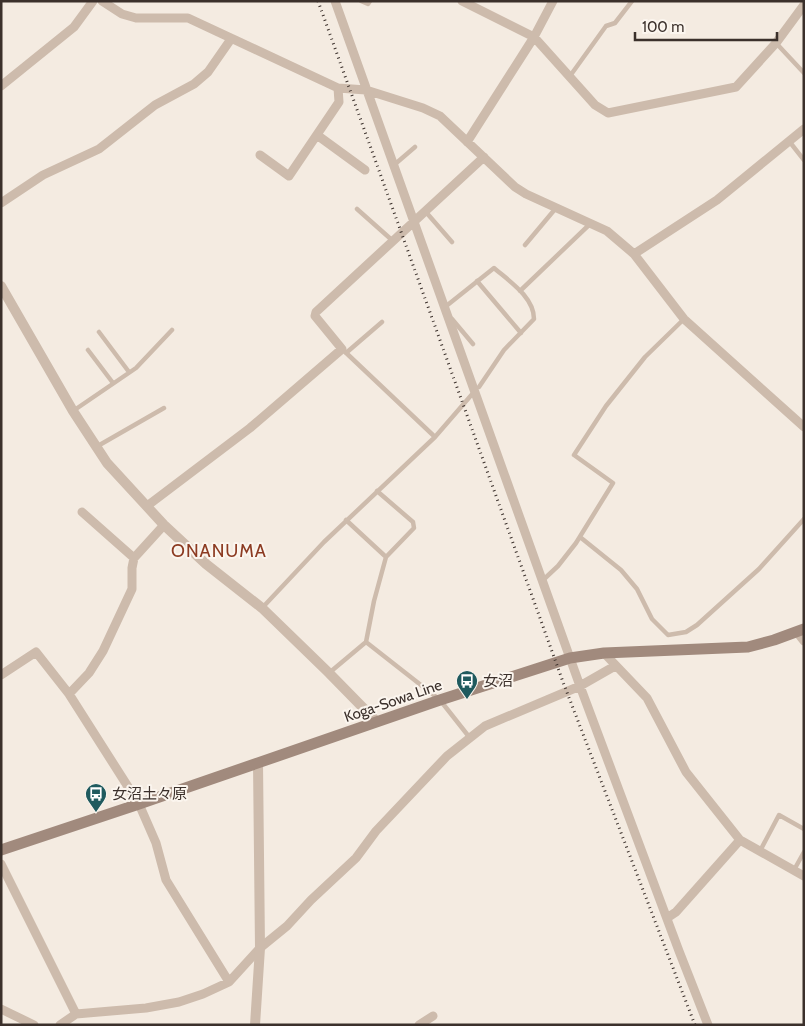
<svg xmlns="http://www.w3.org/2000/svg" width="805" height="1026" font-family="Cabin,'Noto Sans JP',sans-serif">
	<rect width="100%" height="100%" fill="#f4ebe1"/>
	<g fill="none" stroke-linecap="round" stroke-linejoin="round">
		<path stroke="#cdbbac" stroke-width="4.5" d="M 361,1 L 368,4 L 370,1
			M 776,43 L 804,73
			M 570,76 L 606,26 L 615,23 L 632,1
			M 789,141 L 804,160
			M 394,165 L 415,147
			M 357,209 L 393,241
			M 425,211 L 452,242
			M 525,245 L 556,208
			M 477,281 L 521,333
			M 520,291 L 590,224
			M 445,307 L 494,268 C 509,281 534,297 534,319 L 504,350 L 479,387
			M 452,319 L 473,344
			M 99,332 L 129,372
			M 342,349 L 435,437
			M 88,350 L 113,383
			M 346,353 L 382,322
			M 73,411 L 136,368 L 172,330
			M 96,447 L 164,408
			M 346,520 L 386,557
			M 580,537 L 621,570 L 637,589 L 652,619 L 668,635 L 686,632 L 697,625 L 759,569 L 804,519
			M 542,581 L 558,566 L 576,543 L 613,483 L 574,455 L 606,406 L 645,357 L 684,319
			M 263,607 L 324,542 L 435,437 L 474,392
			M 366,642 L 440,700 L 470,738
			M 329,673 L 366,642 L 374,601 L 386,557 L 414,528 L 413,522 L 377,491
			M 760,851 L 779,815 L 804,829
			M 794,870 L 804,852"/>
		<path stroke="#cdbbac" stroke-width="9" d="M 102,1 L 122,14 L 136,18 L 188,18 L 338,88 L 366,90 L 423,108 L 440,116 L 515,187 L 526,194 L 607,231 L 634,254 L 684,319 L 804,427
			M 335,1 L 580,686 L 679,951 L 708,1025
			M 462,1 L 534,37 L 595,105 L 608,113 L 736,87 L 776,43 L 804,5
			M 1,86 L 74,27 L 93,1
			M 317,135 L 365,170
			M 467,142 L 534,37 L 553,1
			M 260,155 L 289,176 L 339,102 L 338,88
			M 1,203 L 43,175 L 99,149 L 155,105 L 194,84 L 208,72 L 231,39
			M 634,254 L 717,200 L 804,129
			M 147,506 L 250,428 L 342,349 L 315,316 L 316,312 L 484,157
			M 82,512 L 134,558
			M 797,632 L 804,641
			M 604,653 L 647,698 L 686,772 L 740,840 L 804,876
			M 1,675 L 36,652 L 69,694 L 139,804 L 156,843 L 166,880 L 229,982
			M 69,694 L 89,673 L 103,651 L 132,589 L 132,568 L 134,558 L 164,525
			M 1,864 L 76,1014
			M 667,918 L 676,912 L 740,840
			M 1,1009 L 34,1025
			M 60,1025 L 76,1014 L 146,1008 L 179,1002 L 203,994 L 229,982 L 260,948 L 287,926 L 311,900 L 356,858 L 376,831 L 447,756 L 485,726 L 580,686 L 615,666
			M 419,1025 L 433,1016"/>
		<path stroke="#cdbbac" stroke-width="10" d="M 1,286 L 73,411 L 107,463 L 164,525 L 206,564 L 262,608 L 329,673 L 377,722
			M 255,1025 L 260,948 L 258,763"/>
		<path stroke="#a18a7d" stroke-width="11" d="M 1,850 L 139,804 L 440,700 L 570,658 L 604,653 L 748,647 L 774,640 L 804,629"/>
		<path stroke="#3b302b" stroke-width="3" stroke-dasharray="1 4" stroke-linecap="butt" d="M 318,1 L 563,682 L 695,1025"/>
	</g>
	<defs>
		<g id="bus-pin" transform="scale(1.125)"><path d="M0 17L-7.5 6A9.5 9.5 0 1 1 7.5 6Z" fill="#1f5a5e" stroke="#fbf5ee"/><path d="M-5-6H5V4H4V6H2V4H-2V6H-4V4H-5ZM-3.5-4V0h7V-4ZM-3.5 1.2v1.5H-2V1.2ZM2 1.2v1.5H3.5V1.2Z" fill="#fff"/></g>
	</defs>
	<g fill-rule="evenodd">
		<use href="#bus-pin" x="467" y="681"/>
		<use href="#bus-pin" x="96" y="794"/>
	</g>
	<g text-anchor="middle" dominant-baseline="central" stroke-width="4" stroke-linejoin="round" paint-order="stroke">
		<g font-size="15" fill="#3b302b" stroke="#fbf5ee" text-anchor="start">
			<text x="483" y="681">女沼</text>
			<text x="112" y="794">女沼土々原</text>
		</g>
		<g font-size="15" fill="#3b302b" stroke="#fbf5ee">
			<text transform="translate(393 701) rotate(-19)">Koga-Sowa Line</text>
		</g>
		<g font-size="18" letter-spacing="1" fill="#8c3b22" stroke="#fbf5ee">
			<text x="219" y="551">ONANUMA</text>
		</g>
	</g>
	<rect width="805" height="1026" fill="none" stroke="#3b302b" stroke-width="5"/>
	<path d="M635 32v8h142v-8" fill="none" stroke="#3b302b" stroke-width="2.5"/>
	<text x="642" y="32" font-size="15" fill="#3b302b" stroke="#fbf5ee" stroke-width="4" paint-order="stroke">100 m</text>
</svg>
